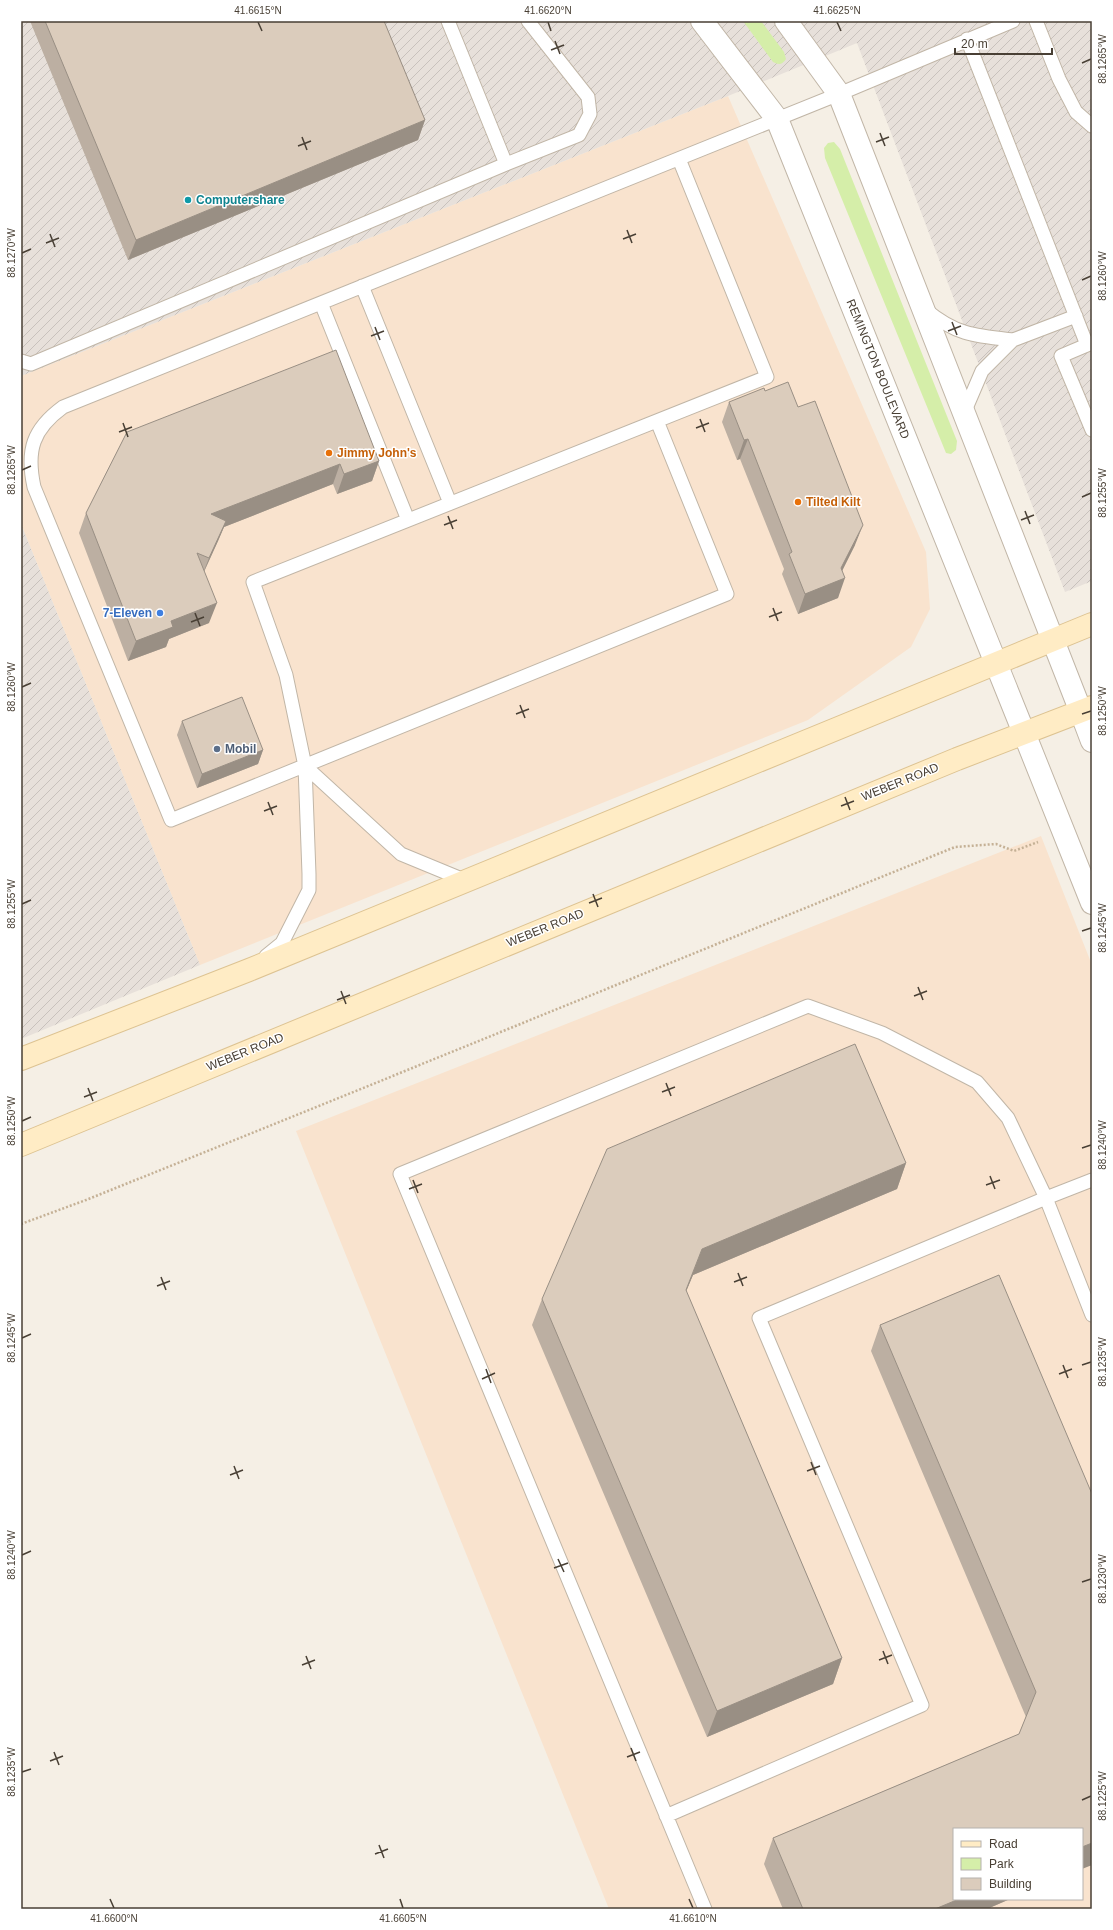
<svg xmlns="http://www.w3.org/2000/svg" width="1113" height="1930" font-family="Helvetica,sans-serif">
	<defs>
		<pattern id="industrial-furrows" width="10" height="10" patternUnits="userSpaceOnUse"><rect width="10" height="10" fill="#e7e0da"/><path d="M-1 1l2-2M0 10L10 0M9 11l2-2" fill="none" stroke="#c8c1bc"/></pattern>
	</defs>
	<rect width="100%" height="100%" fill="#f5efe5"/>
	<path fill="#f9e3ce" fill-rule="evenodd" d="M 728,96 L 926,552 L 930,609 L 911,647 L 808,720 L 200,965 L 21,524 L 21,376 Z
		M 1041,836 L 1092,965 L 1092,1909 L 609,1909 L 296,1131 ZM 954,1829 L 1082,1829 L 1082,1899 L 954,1899 Z"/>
	<path fill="url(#industrial-furrows)" d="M 21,21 L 1092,21 L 1092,581 L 1065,592 L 857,43 L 728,96 L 21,376 Z
		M 21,524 L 200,965 L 21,1039 Z"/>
	<path fill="#d5eea9" d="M 743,21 L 761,21 L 784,52 L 786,59 C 782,65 779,65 773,62 Z
		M 834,142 L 840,149 L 957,441 L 956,450 L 951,454 L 946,453 L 825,158 L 824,148 L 828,143 Z"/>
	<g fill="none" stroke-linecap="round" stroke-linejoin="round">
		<g stroke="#c1b6a7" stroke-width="15">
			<path id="service" d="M 1036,21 L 1059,79 L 1076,112 L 1092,126
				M 967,39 L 1087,345 L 1092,343
				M 506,164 L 579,135 L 590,114 L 588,97 L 528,21
				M 362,286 L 450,503
				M 321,303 L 408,520
				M 926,310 C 956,335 976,336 1013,340
				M 1087,345 L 1061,356 L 1092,430
				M 21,361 L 31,364 L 506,164 L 448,21
				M 964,413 L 982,371 L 1013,340 L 1076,316
				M 657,421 L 727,594 L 171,820 L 34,487 C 26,450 33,429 63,407 L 839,94 L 1013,21
				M 305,766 L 401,854 L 464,880
				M 266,956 L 282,943 L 309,890 L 309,874 L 305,766 L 286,675 L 253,582 L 767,377 L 679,159
				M 666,1816 L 922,1705 L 759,1318 L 1046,1198 L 1092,1315
				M 705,1909 L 400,1174 L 808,1006 L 882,1033 L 977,1082 L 1008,1118 L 1046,1198 L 1092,1180"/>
		</g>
		<g stroke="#c1b6a7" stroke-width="24">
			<path id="minor" d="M 1081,712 L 1092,741
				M 1024,733 L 1092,903"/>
		</g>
		<g stroke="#c1b6a7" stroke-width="24">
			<path id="tertiary" d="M 702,21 L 777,119 L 1024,733
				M 786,21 L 839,94 L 1081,712"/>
		</g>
		<g stroke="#ddc392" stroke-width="24">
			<path id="secondary" d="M 21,1059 L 249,970 L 1092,624
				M 21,1145 L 957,759 L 1092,707"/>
		</g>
		<path stroke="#c5b196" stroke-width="2.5" stroke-dasharray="2 2" stroke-linecap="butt" d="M 21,1224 L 86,1200 L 319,1106 L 955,847 L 996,844 L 1014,851 L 1038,842"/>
		<use href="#service" stroke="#fff" stroke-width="13"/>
		<use href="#minor" stroke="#fff" stroke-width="22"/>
		<use href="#tertiary" stroke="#fff" stroke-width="22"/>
		<use href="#secondary" stroke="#ffecc5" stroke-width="22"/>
	</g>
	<path fill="#bcafa2" d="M 30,21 L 384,21 L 425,120 L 418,140 L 128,260 Z
		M 765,391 L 798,407 L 855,545 L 842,571 L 838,598 L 798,614 L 782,574 L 784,569 L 740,459 L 737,460 L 722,422 L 729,402 Z
		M 127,432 L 379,461 L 372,481 L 337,494 L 333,484 L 224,527 L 218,541 L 204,572 L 209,623 L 169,639 L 166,647 L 128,661 L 79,533 L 86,513 Z
		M 182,721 L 263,750 L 258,764 L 197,788 L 177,735 Z
		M 906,1163 L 897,1189 L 693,1275 L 686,1291 L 842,1658 L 833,1684 L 707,1737 L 532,1325 L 542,1299 Z
		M 999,1275 L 1092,1865 L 954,1899 L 1010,1899 L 987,1909 L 783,1909 L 764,1864 L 773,1838 L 1019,1734 L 1026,1717 L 871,1351 L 880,1325 Z"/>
	<path fill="#998f84" d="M 425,120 L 418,140 L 128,260 L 136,240 Z
		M 748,439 L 740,459 L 737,460 L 744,440 Z
		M 379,461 L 372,481 L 337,494 L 344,474 Z
		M 340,464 L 333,484 L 224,527 L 218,541 L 201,578 L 209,558 L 211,514 Z
		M 863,525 L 855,545 L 837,581 L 845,578 L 838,598 L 798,614 L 805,594 L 841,568 Z
		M 217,603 L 209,623 L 169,639 L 166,647 L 128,661 L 136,641 L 171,621 Z
		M 263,750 L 258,764 L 197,788 L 202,774 Z
		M 906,1163 L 897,1189 L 693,1275 L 676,1316 L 686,1290 L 702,1249 Z
		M 842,1658 L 833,1684 L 707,1737 L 717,1711 Z
		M 1092,1843 L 1092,1865 L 1082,1869 L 1082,1847 Z
		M 959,1899 L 1010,1899 L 987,1909 L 935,1909 Z"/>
	<path fill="#dbccbc" stroke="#998f84" d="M 45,21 L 384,21 L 425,120 L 136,240 Z
		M 336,350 L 379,461 L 344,474 L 340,464 L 211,514 L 226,521 L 209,558 L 197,553 L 217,603 L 171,621 L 173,627 L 136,641 L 86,513 L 127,432 Z
		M 788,382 L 798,407 L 815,401 L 863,525 L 841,568 L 845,578 L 805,594 L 789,554 L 792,552 L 748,439 L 744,440 L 729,402 L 764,388 L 765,391 Z
		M 242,697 L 263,750 L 202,774 L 182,721 Z
		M 855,1044 L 906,1163 L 702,1249 L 686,1290 L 842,1658 L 717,1711 L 542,1299 L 607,1149 Z
		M 999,1275 L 1092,1494 L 1092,1843 L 1082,1847 L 1082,1829 L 954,1829 L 954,1899 L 959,1899 L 935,1909 L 803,1909 L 773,1838 L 1019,1734 L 1036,1692 L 880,1325 Z"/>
	<path fill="none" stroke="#483f34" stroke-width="1.5" d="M 258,22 L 262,31M 548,22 L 551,31M 837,22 L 841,31M 555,41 L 560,54M 551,50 L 564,45M 1082,63 L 1091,59M 880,133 L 885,146M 302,137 L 307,150M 876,142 L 889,137M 298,146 L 311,141M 627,230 L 632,243M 50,234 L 55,247M 623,239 L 636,234M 46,243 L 59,238M 22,253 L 31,249M 1082,280 L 1091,276M 952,322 L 957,335M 375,327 L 380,340M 948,331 L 961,326M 371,336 L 384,331M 700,419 L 705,432M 123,423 L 128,437M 696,428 L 709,423M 119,432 L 132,427M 22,470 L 31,466M 1082,497 L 1091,493M 1025,511 L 1030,524M 448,516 L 453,529M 1021,520 L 1034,515M 444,525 L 457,520M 773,608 L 778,621M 195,613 L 200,626M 769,617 L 782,612M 191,622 L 204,617M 22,687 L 31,683M 520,705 L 525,718M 516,714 L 529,709M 1082,714 L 1091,711M 845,797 L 850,810M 268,802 L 273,815M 841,806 L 854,801M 264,811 L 277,806M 593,894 L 598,907M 589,903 L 602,898M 22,904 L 31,900M 1082,931 L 1091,928M 918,987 L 923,1000M 341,991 L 346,1004M 914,996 L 927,991M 337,1000 L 350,995M 666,1083 L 671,1096M 88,1088 L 93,1101M 662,1092 L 675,1087M 84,1097 L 97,1092M 22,1121 L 31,1117M 1082,1148 L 1091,1145M 990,1176 L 995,1189M 413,1180 L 418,1193M 986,1185 L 1000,1180M 409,1189 L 422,1184M 738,1273 L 743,1286M 161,1277 L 166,1290M 734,1282 L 747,1277M 157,1286 L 170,1281M 22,1338 L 31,1334M 1063,1365 L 1068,1378M 1082,1365 L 1091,1362M 486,1369 L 491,1383M 1059,1374 L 1072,1369M 482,1379 L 495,1373M 811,1462 L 816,1475M 234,1466 L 239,1479M 807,1471 L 820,1466M 230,1475 L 243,1470M 22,1555 L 31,1551M 558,1559 L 564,1572M 554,1568 L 568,1563M 1082,1582 L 1091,1579M 883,1651 L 888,1664M 306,1656 L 311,1669M 879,1660 L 892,1655M 302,1665 L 315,1660M 631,1748 L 636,1761M 54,1752 L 59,1765M 627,1757 L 640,1752M 50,1761 L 63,1756M 22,1772 L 31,1769M 1082,1800 L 1091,1796M 379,1845 L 384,1858M 375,1854 L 388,1849M 110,1899 L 114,1908M 400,1899 L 403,1908M 689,1899 L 693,1908"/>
	<circle fill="#0f9aa8" stroke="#fff" stroke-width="1.5" cx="188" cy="200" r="4"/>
	<g fill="#e8710a" stroke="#fff" stroke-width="1.5">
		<circle cx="329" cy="453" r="4"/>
		<circle cx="798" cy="502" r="4"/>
	</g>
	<circle fill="#3f7fe0" stroke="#fff" stroke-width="1.5" cx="160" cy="613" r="4"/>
	<circle fill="#5c6f8a" stroke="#fff" stroke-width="1.5" cx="217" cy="749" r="4"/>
	<g text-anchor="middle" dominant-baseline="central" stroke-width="3" stroke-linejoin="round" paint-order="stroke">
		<g font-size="12" font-weight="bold" fill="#0d838f" stroke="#fff" text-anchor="start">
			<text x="196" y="200">Computershare</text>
		</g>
		<g font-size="12" fill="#483f34" stroke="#fff">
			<text transform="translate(878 369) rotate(68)">REMINGTON BOULEVARD</text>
			<text transform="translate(900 782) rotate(-22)">WEBER ROAD</text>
			<text transform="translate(545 928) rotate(-22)">WEBER ROAD</text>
			<text transform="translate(245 1052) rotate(-22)">WEBER ROAD</text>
		</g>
		<g font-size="12" font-weight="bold" fill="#c56008" stroke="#fff" text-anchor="start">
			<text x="337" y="453">Jimmy John's</text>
			<text x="806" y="502">Tilted Kilt</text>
		</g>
		<g font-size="12" font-weight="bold" fill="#366cbe" stroke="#fff" text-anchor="end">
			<text x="152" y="613">7-Eleven</text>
		</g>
		<g font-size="12" font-weight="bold" fill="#4e5e75" stroke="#fff" text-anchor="start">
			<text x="225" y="749">Mobil</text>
		</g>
	</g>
	<rect width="1113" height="1930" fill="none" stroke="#ffffff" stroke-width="44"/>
	<rect x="953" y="1828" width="130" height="72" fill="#ffffff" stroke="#b6b2ae"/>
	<rect x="961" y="1841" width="20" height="6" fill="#ffecc5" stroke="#b6b2ae"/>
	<text x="989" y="1848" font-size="12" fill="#483f34">Road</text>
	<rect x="961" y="1858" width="20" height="12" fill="#d5eea9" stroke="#b6b2ae"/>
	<text x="989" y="1868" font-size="12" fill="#483f34">Park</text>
	<rect x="961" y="1878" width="20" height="12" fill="#dbccbc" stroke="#b6b2ae"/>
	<text x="989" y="1888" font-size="12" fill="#483f34">Building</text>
	<path d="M955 48v6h97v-6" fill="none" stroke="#483f34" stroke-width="2"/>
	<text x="961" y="48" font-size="12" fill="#483f34" stroke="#ffffff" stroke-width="3" paint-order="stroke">20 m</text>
	<rect x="22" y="22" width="1069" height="1886" fill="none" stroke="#483f34" stroke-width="1.5"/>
	<g font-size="10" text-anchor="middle" fill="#483f34">
		<text x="258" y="14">41.6615°N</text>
		<text x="548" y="14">41.6620°N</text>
		<text x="837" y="14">41.6625°N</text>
		<text transform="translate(1102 59) rotate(-90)" y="4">88.1265°W</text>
		<text transform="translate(11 253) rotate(-90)" y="4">88.1270°W</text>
		<text transform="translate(1102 276) rotate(-90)" y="4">88.1260°W</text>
		<text transform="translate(11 470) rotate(-90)" y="4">88.1265°W</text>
		<text transform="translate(1102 493) rotate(-90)" y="4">88.1255°W</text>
		<text transform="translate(11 687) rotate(-90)" y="4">88.1260°W</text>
		<text transform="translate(1102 711) rotate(-90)" y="4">88.1250°W</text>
		<text transform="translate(11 904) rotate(-90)" y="4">88.1255°W</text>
		<text transform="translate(1102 928) rotate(-90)" y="4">88.1245°W</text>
		<text transform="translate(11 1121) rotate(-90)" y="4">88.1250°W</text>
		<text transform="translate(1102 1145) rotate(-90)" y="4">88.1240°W</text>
		<text transform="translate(11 1338) rotate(-90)" y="4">88.1245°W</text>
		<text transform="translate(1102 1362) rotate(-90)" y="4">88.1235°W</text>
		<text transform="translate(11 1555) rotate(-90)" y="4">88.1240°W</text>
		<text transform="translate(1102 1579) rotate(-90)" y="4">88.1230°W</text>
		<text transform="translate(11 1772) rotate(-90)" y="4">88.1235°W</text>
		<text transform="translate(1102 1796) rotate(-90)" y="4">88.1225°W</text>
		<text x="114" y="1922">41.6600°N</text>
		<text x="403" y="1922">41.6605°N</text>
		<text x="693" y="1922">41.6610°N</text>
	</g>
</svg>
